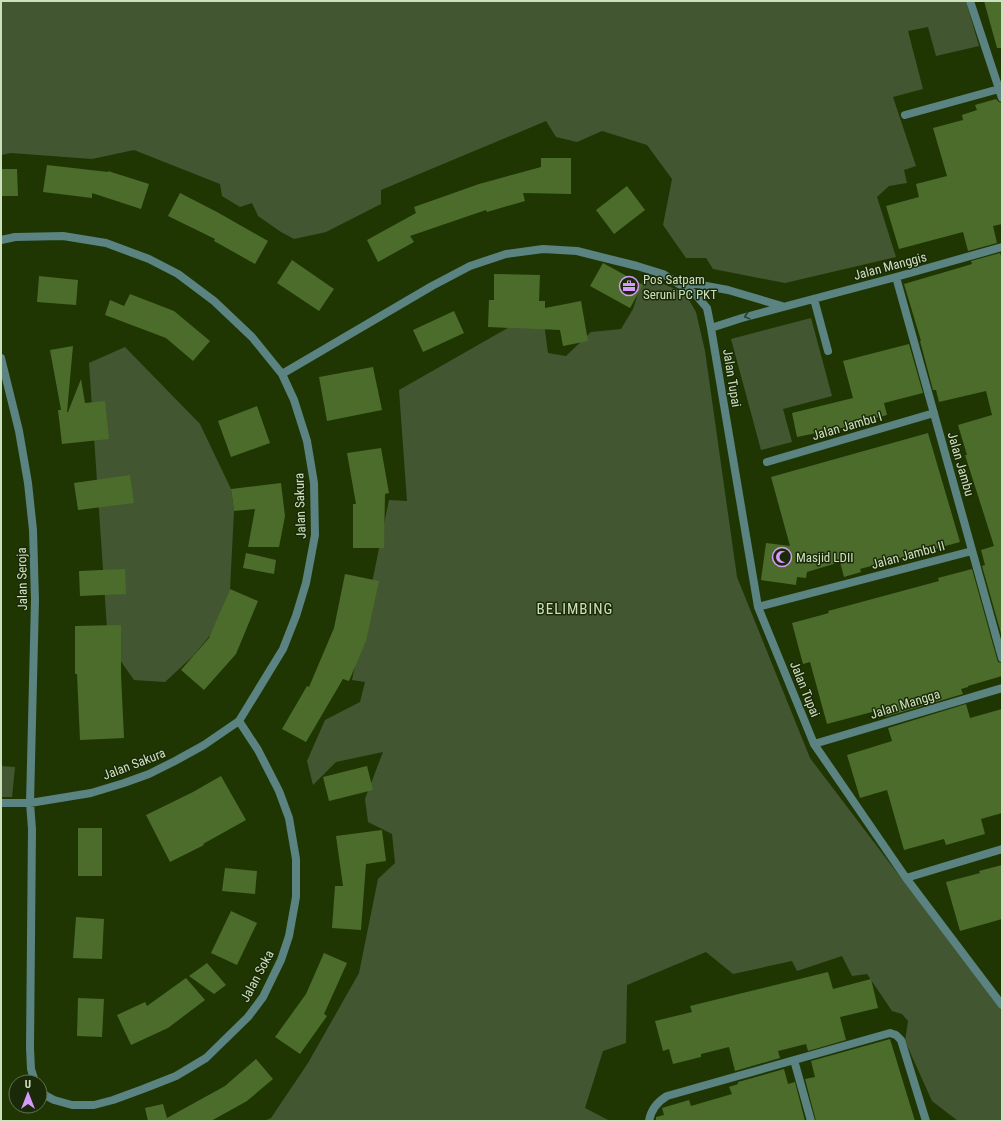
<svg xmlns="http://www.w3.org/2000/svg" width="1003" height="1122" font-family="'Roboto Condensed',sans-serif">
	<rect width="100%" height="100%" fill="#1f3603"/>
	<path fill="#435632" d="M 1,1 L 966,1 L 979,46 L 936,56 L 928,27 L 908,31 L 923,89 L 893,97 L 916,166 L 904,170 L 907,183 L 889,186 L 877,197 L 896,257 L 785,283 L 713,269 L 706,258 L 686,258 L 663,225 L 672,179 L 647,145 L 602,131 L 577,142 L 556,137 L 546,121 L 381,190 L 381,204 L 326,232 L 294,239 L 281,232 L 258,216 L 252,203 L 240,207 L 222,196 L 220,184 L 134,150 L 92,159 L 11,153 L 1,155 Z
		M 644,276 L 685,293 L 696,312 L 705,351 L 737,577 L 810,758 L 1002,1011 L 1002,1121 L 958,1121 L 932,1101 L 905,1041 L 908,1021 L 902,1014 L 892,1011 L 867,974 L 852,976 L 842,956 L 797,971 L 792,961 L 733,974 L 706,952 L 627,985 L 626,1043 L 603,1051 L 585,1108 L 610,1121 L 264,1121 L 271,1118 L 308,1063 L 359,973 L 378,879 L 395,863 L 392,834 L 368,822 L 365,799 L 383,752 L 336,762 L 313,785 L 307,761 L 325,720 L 360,702 L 365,682 L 352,680 L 389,500 L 407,501 L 399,390 L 529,316 L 544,323 L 548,353 L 566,356 L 591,332 L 621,329 L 633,309 Z
		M 811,318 L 832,396 L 783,409 L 792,442 L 761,450 L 731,339 Z
		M 125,347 L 200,424 L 231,489 L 234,511 L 230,589 L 212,633 L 193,656 L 165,682 L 134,680 L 108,643 L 89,363 Z
		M 1,766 L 15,767 L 12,797 L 1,797 Z"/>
	<path fill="#4c6c2b" d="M 984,1 L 1002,1 L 1002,48 L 997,48 Z
		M 996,99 L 999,102 L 1002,103 L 1002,224 L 993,226 L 997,243 L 968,251 L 963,232 L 899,249 L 886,206 L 919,197 L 916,184 L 947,176 L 933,128 L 963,120 L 962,115 L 977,110 L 975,105 Z
		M 541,158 L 571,158 L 571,194 L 523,193 L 525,201 L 487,212 L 486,210 L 410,236 L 414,242 L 378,262 L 367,240 L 416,213 L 414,207 L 479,184 L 541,167 Z
		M 47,165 L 108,172 L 108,171 L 149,184 L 141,209 L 92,193 L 92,198 L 43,192 Z
		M 1,169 L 17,169 L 18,196 L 1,196 Z
		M 627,186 L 645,210 L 614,234 L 596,210 Z
		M 180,193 L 217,212 L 268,241 L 255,264 L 214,241 L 215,239 L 168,216 Z
		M 1000,253 L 1002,259 L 1002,637 L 982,566 L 985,565 L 981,550 L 994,546 L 965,455 L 967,455 L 958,425 L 992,415 L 986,391 L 939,402 L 936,390 L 933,390 L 920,341 L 921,341 L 904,284 L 962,267 L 972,264 L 971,261 Z
		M 292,260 L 334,289 L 319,311 L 277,283 Z
		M 603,263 L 643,285 L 630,308 L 590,286 Z
		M 494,274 L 540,275 L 539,301 L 545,301 L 545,308 L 581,301 L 588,341 L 563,346 L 560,330 L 488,327 L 489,300 L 494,300 Z
		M 39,276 L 78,280 L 76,305 L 37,302 Z
		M 130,294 L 174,311 L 210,341 L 193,361 L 166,338 L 105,315 L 110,300 L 124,306 Z
		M 454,311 L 464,333 L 423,352 L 413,330 Z
		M 909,344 L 923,393 L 884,403 L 887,415 L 856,423 L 856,425 L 797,437 L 792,413 L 853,398 L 843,361 Z
		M 73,346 L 67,412 L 68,412 L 81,379 L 85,403 L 105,401 L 109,439 L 62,444 L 58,410 L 61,410 L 50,350 Z
		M 373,367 L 382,410 L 327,421 L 319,377 Z
		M 257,406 L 270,443 L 231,457 L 218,421 Z
		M 928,433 L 960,542 L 860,569 L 861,572 L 844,577 L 840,562 L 807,572 L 806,578 L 797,577 L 796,585 L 761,580 L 766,543 L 790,546 L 771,477 Z
		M 381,448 L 389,493 L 385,494 L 384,548 L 353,548 L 353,504 L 356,504 L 347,453 Z
		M 130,475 L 134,503 L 78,510 L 74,483 Z
		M 281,483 L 285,516 L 279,547 L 248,547 L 255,509 L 234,511 L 231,489 Z
		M 246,553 L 276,560 L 274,574 L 243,568 Z
		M 125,569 L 126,594 L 80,596 L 79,571 Z
		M 972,569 L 997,659 L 998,662 L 1002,663 L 1002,676 L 968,686 L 968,687 L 961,689 L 963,694 L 885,717 L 883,709 L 827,724 L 810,662 L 803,664 L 792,623 L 829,613 L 828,611 L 939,581 L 938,578 Z
		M 345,574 L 379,581 L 366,641 L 349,681 L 343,679 L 306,742 L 282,729 L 307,686 L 309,687 L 334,628 Z
		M 230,589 L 258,601 L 236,654 L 204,690 L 181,670 L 209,638 Z
		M 121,625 L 121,674 L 124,738 L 80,740 L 77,674 L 75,674 L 75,626 Z
		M 966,704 L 970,718 L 1002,709 L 1002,813 L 981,819 L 985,834 L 946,845 L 944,839 L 904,850 L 887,790 L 860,798 L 847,755 L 892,741 L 888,728 Z
		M 367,766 L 373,790 L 329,801 L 323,777 Z
		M 221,776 L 246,820 L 203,844 L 204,845 L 170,862 L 146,815 L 193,792 Z
		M 78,828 L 102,828 L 102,876 L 78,876 Z
		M 382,830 L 386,861 L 366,864 L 361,930 L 332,928 L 335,886 L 343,886 L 336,836 Z
		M 1002,865 L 1002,919 L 960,931 L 946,882 L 980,873 L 979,871 Z
		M 225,868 L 257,871 L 255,894 L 222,891 Z
		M 231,911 L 257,923 L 237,965 L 211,953 Z
		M 76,917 L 104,919 L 102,959 L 73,958 Z
		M 324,953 L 347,963 L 324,1014 L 327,1016 L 300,1054 L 275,1037 L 306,994 Z
		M 207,963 L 226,985 L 214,994 L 189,976 Z
		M 828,972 L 833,989 L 871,979 L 878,1008 L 840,1017 L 846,1040 L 808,1051 L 806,1044 L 778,1051 L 780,1058 L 735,1071 L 729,1047 L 701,1054 L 701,1057 L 673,1064 L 669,1049 L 663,1051 L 655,1021 L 692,1012 L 690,1006 Z
		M 186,978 L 205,1000 L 168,1028 L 131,1045 L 117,1015 L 145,1002 L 147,1006 Z
		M 78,998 L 104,999 L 102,1037 L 77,1036 Z
		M 890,1039 L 915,1121 L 816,1121 L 805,1079 L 815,1077 L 811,1061 Z
		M 256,1059 L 273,1079 L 247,1101 L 211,1121 L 148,1121 L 145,1108 L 163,1104 L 167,1118 L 225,1086 Z
		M 784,1069 L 788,1084 L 795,1082 L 805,1121 L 656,1121 L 656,1117 L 664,1115 L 662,1108 L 689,1100 L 691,1106 L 732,1094 L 729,1087 L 738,1084 L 738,1082 Z"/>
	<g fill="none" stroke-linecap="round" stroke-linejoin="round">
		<path stroke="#5a8381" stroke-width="8" d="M 970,1 L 1002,98
			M 905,115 L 999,89
			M 1,240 L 15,237 L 63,236 L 106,243 L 149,259 L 178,274 L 214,301 L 252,337 L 282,374 L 294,400 L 307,441 L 314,483 L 315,535 L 306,583 L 296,616 L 283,649 L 239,721 L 204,745 L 175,761 L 149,774 L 124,783 L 91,793 L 30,803 L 1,803
			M 896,277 L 1002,658
			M 679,281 L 728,290 L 782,306
			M 814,299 L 828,351
			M 711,328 L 742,318 L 896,277 L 1002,247
			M 1,358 L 19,431 L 28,483 L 33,530 L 35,600 L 30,803 L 32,829 L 30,1048 L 31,1069 L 35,1082
			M 282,374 L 432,286 L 470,266 L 506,254 L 543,249 L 577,251 L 637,266 L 663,274 L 695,294 L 707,308 L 711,328 L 758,607 L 814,744 L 906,878 L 1002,1005
			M 767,462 L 934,413
			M 758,607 L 972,551
			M 814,744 L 1002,688
			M 906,878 L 1002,849
			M 794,1060 L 811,1121
			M 40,1090 L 43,1094 L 54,1100 L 72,1105 L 94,1105 L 113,1100 L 143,1089 L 176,1076 L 206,1058 L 248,1017 L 263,997 L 281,960 L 289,936 L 296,897 L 296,859 L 289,818 L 279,791 L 258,750 L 239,721
			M 649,1121 C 651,1109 657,1102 667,1096 L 890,1033 L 896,1035 L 901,1040 L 926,1121"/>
	</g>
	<defs><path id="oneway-chevron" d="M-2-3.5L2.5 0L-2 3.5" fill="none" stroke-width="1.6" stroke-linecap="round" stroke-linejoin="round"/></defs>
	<use stroke="#2a4026" href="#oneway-chevron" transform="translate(747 316) rotate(165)"/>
	<defs>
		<g id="office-ring" transform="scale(1)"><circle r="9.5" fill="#1a2a08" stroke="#d59bfa" stroke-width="1.5"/><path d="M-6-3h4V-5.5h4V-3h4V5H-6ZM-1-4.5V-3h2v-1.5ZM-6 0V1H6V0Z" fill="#d59bfa"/></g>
		<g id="mosque-ring" transform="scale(1)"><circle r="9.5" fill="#1a2a08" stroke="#d59bfa" stroke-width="1.5"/><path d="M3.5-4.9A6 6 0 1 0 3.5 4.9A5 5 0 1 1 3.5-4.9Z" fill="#d59bfa"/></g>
	</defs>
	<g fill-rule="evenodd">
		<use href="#office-ring" x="629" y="286"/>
		<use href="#mosque-ring" x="782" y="557"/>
	</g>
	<g text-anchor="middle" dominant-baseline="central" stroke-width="3" stroke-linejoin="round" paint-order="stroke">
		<g font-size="13" fill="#cde0be" stroke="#1a2a08">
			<text transform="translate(890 266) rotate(-15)">Jalan Manggis</text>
			<text transform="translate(732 378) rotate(81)">Jalan Tupai</text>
			<text transform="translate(847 426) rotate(-16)">Jalan Jambu I</text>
			<text transform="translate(961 464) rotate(74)">Jalan Jambu</text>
			<text transform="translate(300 506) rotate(-92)">Jalan Sakura</text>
			<text transform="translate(908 555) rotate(-15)">Jalan Jambu II</text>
			<text transform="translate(22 579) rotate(-91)">Jalan Seroja</text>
			<text transform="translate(805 689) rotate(68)">Jalan Tupai</text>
			<text transform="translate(905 704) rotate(-17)">Jalan Mangga</text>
			<text transform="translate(134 764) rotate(-21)">Jalan Sakura</text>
			<text transform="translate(257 976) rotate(-62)">Jalan Soka</text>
		</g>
		<g font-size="13" fill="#cde0be" stroke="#1a2a08" text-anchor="start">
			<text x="643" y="279">Pos Satpam<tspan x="643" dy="15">Seruni PC PKT</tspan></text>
			<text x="796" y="557">Masjid LDII</text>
		</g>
		<g font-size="15" letter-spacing="1" fill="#cde0be" stroke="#1a2a08">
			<text x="575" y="609">BELIMBING</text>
		</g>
	</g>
	<rect width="1003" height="1122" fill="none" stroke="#cde0be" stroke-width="4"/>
	<g transform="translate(28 1094)"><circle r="19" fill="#1a2a08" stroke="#627351"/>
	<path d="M0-3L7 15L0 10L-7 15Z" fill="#d59bfa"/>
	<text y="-6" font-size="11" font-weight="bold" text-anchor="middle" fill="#cde0be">U</text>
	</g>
</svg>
